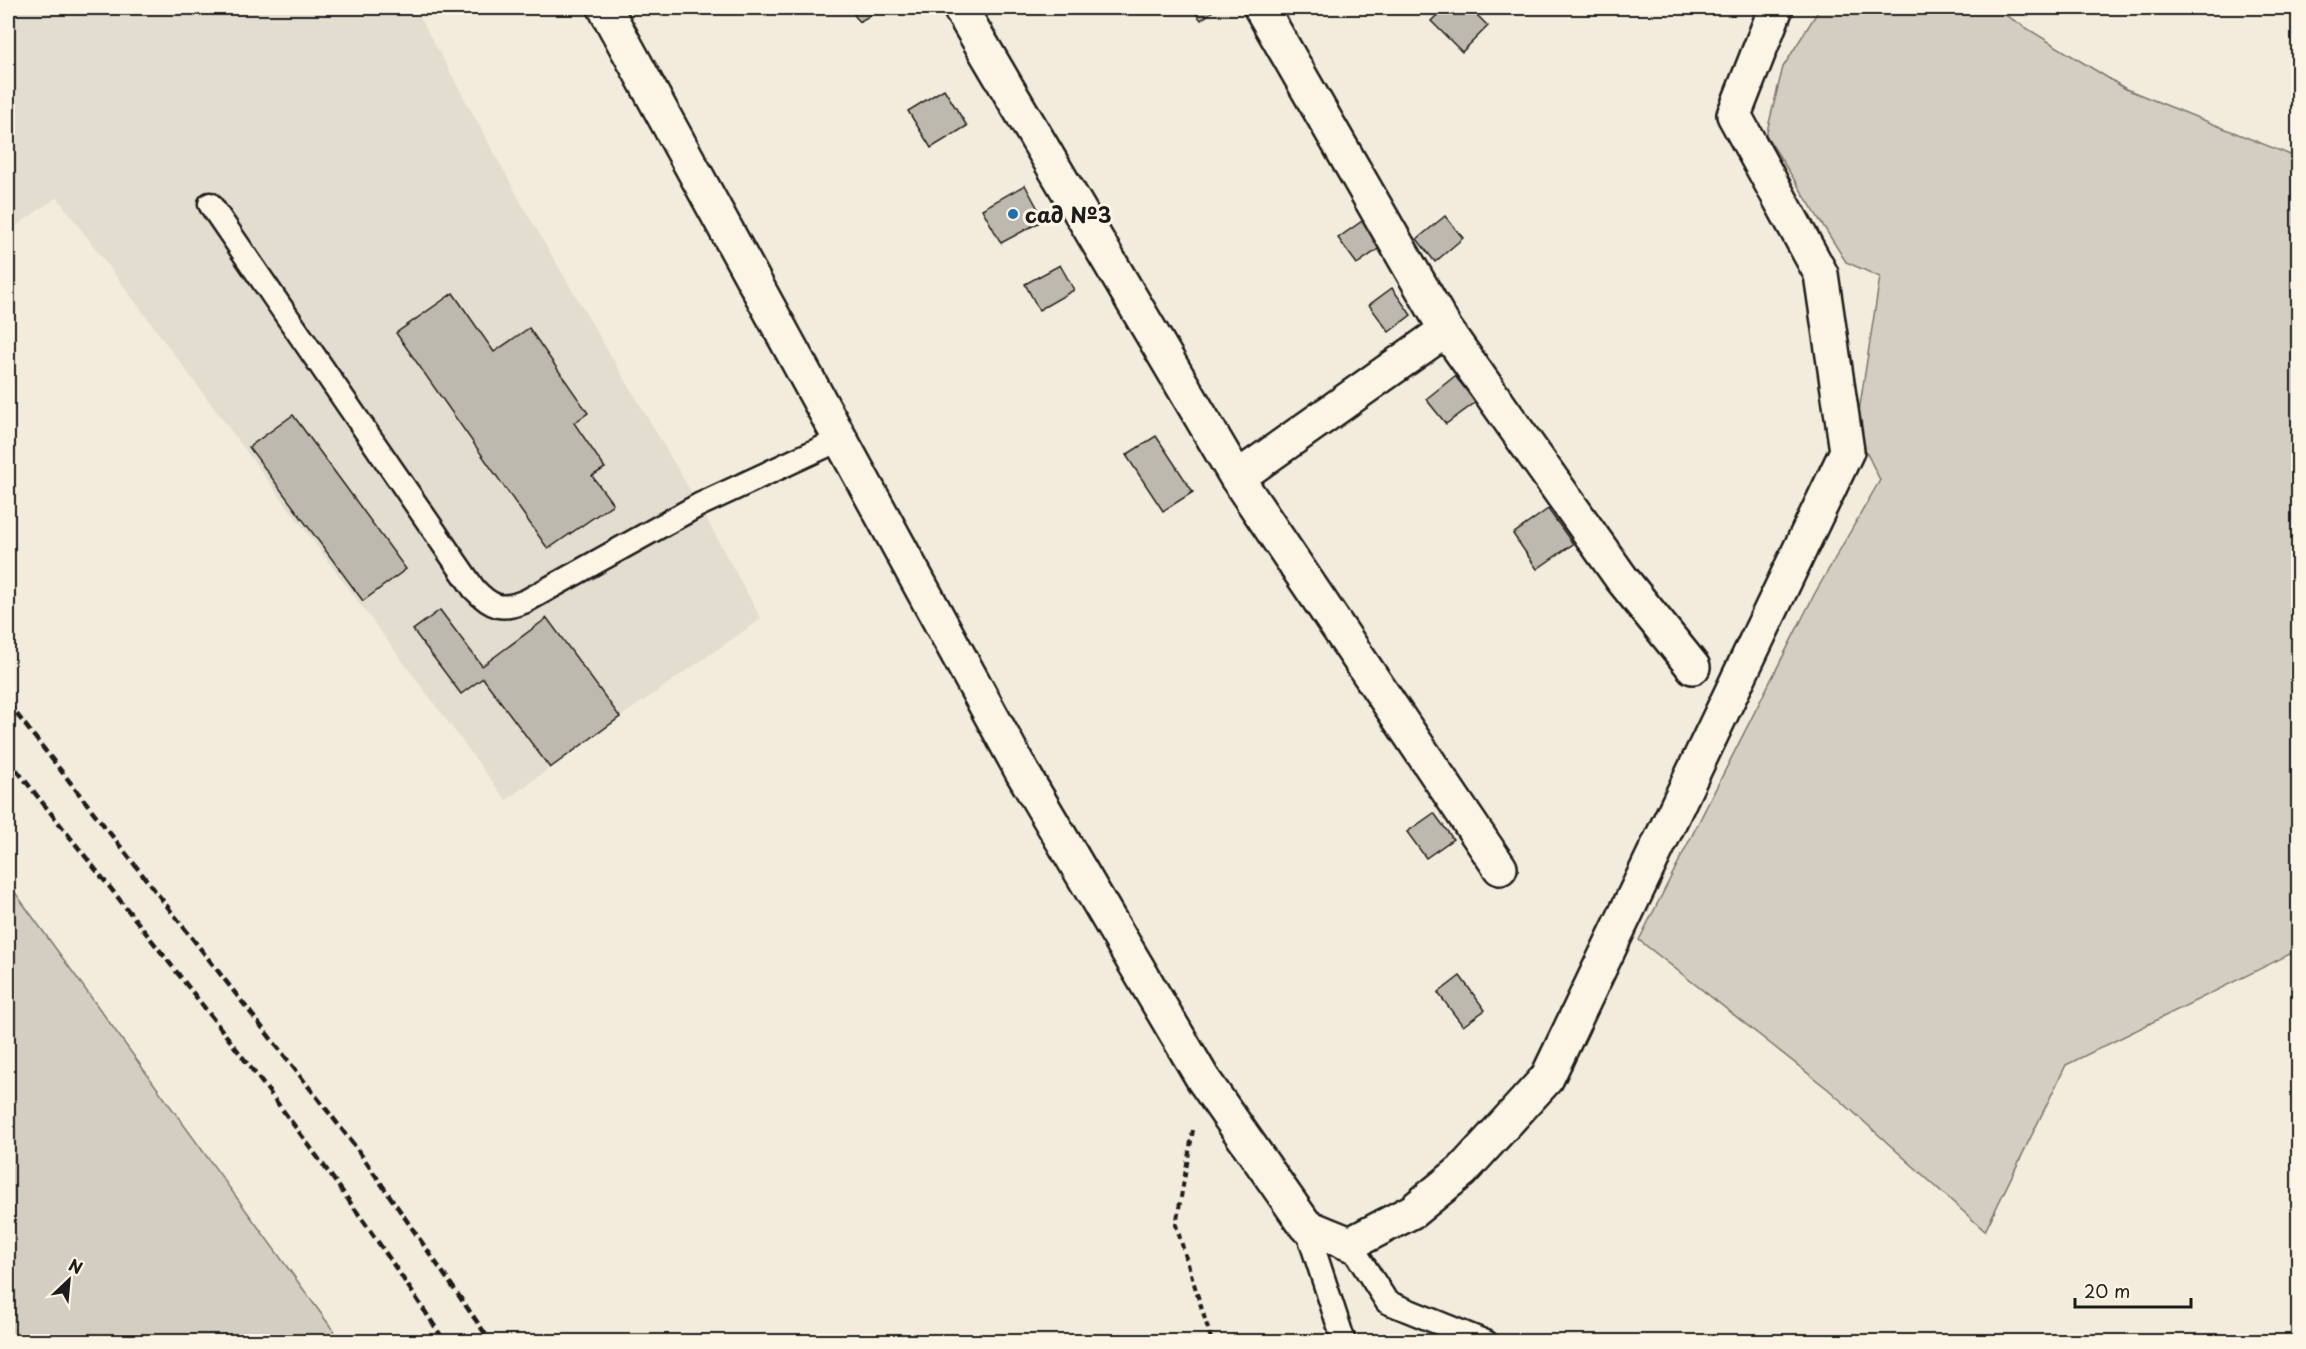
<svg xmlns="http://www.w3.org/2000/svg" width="2306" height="1349" font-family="'Playpen Sans',sans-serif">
	<rect width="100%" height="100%" fill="#f3ecdd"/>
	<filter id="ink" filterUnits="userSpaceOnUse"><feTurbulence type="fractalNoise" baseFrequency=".0167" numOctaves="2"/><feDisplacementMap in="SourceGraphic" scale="12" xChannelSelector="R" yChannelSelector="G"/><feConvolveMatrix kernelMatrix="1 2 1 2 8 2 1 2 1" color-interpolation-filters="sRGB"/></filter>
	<g filter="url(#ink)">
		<path fill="#e3ddcf" d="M 8,8 L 415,8 L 528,215 L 699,505 L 761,619 L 620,717 L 506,800 L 57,197 L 8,232 Z"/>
		<path fill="#d3cec1" stroke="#78756e" stroke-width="1.5" d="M 1820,8 L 1994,8 L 2126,89 L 2298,158 L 2298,620 L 2296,627 L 2298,633 L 2298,950 L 2066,1065 L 1985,1231 L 1829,1090 L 1639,940 L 1815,593 L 1880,480 L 1856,431 L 1880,277 L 1846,262 L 1766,135 L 1783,67 Z
			M 8,883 L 341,1341 L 8,1341 Z"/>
		<path fill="#beb9ae" stroke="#1c1c1c" stroke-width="1.5" d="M 850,8 L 883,8 L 859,22 Z
			M 1192,8 L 1217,8 L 1201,20 Z
			M 1444,8 L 1470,8 L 1488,26 L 1462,52 L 1431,21 Z
			M 944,89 L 967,126 L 931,148 L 908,111 Z
			M 1025,185 L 1044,220 L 1001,243 L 982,209 Z
			M 1445,216 L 1463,238 L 1435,262 L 1417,239 Z
			M 1365,219 L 1384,245 L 1357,264 L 1338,238 Z
			M 1060,265 L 1074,290 L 1039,310 L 1025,284 Z
			M 1392,288 L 1411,315 L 1389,332 L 1369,305 Z
			M 453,293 L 494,352 L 529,328 L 588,413 L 574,423 L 605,468 L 592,476 L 613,504 L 548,549 L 396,333 Z
			M 1455,376 L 1476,402 L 1446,424 L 1426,399 Z
			M 293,415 L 406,569 L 363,601 L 249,447 Z
			M 1156,436 L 1193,492 L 1163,511 L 1126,455 Z
			M 1548,509 L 1573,544 L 1537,569 L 1513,534 Z
			M 440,610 L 482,666 L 547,618 L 620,717 L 550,768 L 483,678 L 461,694 L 413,630 Z
			M 1434,813 L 1453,839 L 1426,858 L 1407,832 Z
			M 1460,976 L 1485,1010 L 1463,1026 L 1438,993 Z"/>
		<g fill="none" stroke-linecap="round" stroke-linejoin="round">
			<g stroke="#1c1c1c" stroke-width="27">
				<path id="service" d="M 210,204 L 474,589 C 492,608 502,611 526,601 L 699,505 L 841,439
					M 1306,1226 L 1344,1342
					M 1350,1244 L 1387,1302 L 1486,1342"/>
			</g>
			<g stroke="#1c1c1c" stroke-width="38">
				<path id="minor" d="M 605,8 L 1021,770 L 1203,1079 L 1306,1226 L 1350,1244 L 1413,1211 L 1462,1171 L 1547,1078 L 1847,451 L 1821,274 L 1734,115 L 1776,8
					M 960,8 L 1237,478 L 1500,868
					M 1261,8 L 1446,330 L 1622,579 L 1693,667
					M 1237,478 L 1446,330"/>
			</g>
			<path stroke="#1c1c1c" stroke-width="4" stroke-dasharray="6 4.5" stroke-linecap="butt" d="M 1193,1130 L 1176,1225 L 1212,1342"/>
			<use href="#service" stroke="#fcf5e5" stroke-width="22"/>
			<use href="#minor" stroke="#fcf5e5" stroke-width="33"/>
			<path stroke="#1c1c1c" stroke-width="4.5" stroke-dasharray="9 4.5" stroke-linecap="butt" d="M 8,703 L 355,1146 L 491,1342
				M 8,759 C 158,949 313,1137 445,1342"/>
		</g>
	</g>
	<circle fill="#1f6fb2" stroke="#fcf5e5" stroke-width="2" cx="1013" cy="214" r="6"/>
	<g text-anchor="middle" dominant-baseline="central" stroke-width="6" stroke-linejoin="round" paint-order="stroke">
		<g font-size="21" font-weight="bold" fill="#1c1c1c" stroke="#fcf5e5" text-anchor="start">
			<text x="1025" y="214">сад №3</text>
		</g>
	</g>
	<rect width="2306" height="1349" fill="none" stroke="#fcf5e5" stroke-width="30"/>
	<rect x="15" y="15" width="2276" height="1319" fill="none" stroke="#1c1c1c" stroke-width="2" filter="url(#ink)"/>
	<g transform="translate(69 1280) rotate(26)" stroke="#fcf5e5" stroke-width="4.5" paint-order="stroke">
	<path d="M0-4.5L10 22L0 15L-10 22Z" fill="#1c1c1c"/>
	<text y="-9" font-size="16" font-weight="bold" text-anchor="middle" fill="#1c1c1c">N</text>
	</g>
	<path d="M2075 1298v9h116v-9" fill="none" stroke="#1c1c1c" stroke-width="3"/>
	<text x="2084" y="1298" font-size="18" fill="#1c1c1c" stroke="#fcf5e5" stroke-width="4.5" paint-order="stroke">20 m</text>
</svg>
